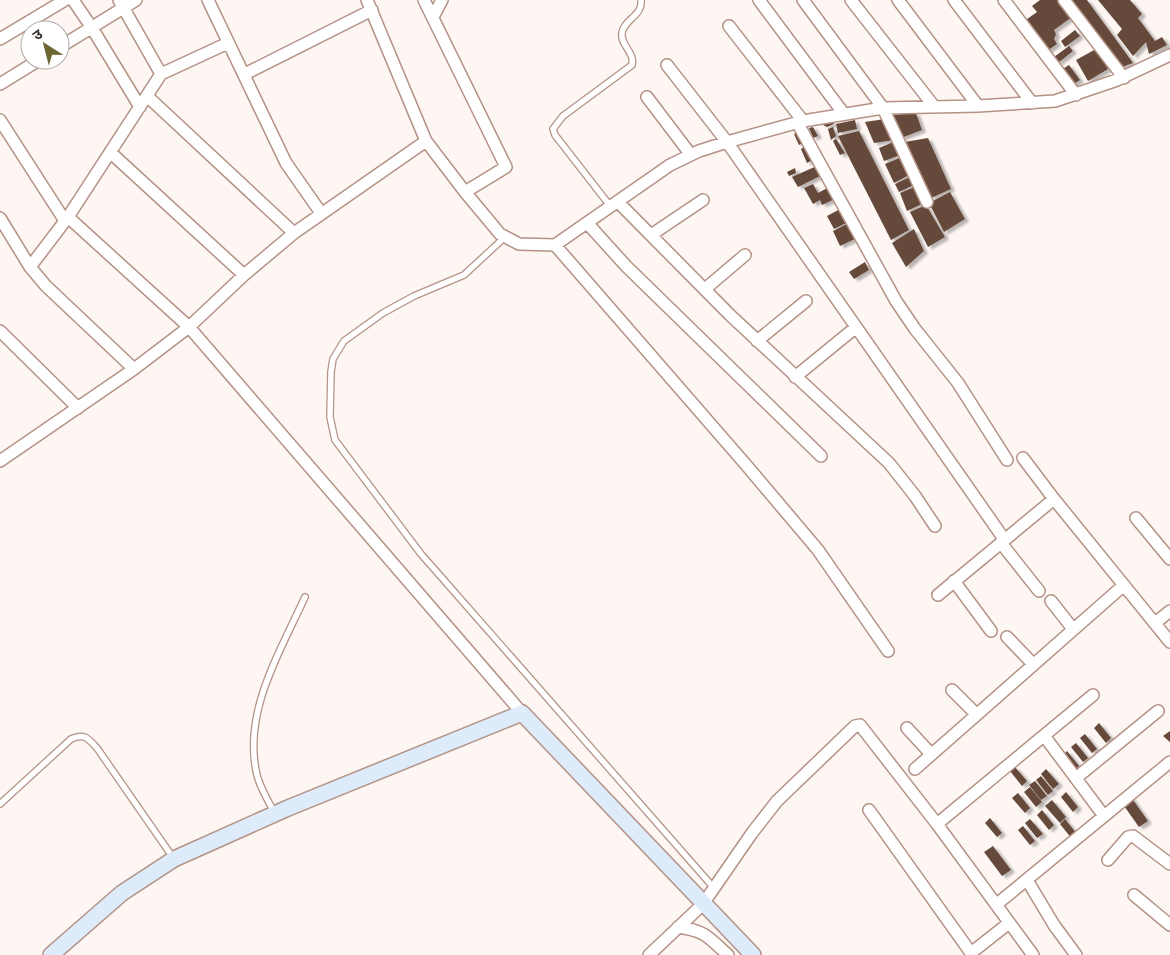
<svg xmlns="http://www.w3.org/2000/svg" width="1170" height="955" font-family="Montserrat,'Noto Sans Devanagari',sans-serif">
	<defs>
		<filter id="shadow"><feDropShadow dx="4" dy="2.5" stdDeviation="1" flood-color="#0004"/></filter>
	</defs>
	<rect width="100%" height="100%" fill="#fdf6f3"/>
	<path fill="#65493b" filter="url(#shadow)" d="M 1040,0 L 1059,0 L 1072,17 L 1054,30 L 1056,34 L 1054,39 L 1057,44 L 1047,51 L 1023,22 L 1037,12 L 1032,6 Z
		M 1067,0 L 1087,0 L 1133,63 L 1119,68 Z
		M 1098,0 L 1130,0 L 1142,14 L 1138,18 L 1155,41 L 1162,37 L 1167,45 L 1149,54 L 1146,42 L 1133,56 L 1117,35 L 1122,29 Z
		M 1075,30 L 1080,36 L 1065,47 L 1061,41 Z
		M 1069,46 L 1073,51 L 1058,63 L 1054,57 Z
		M 1096,49 L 1108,69 L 1088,81 L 1076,60 Z
		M 1069,65 L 1080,80 L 1072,85 L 1061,70 Z
		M 916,113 L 922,130 L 901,138 L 893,115 Z
		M 885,119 L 894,140 L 874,143 L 865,122 Z
		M 855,120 L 857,129 L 838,133 L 836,124 Z
		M 832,121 L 834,124 L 827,127 L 823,125 Z
		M 813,127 L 818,136 L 813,138 L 809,128 Z
		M 833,127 L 836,136 L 831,140 L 828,129 Z
		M 801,131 L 806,142 L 799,145 L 794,134 Z
		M 859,131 L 909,230 L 891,240 L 838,136 Z
		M 928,138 L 951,189 L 931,198 L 905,142 Z
		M 836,139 L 845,153 L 840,155 L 833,141 Z
		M 898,140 L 903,154 L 884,161 L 879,148 Z
		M 808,144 L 814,159 L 807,163 L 801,149 Z
		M 902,157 L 911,174 L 894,183 L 885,164 Z
		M 819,165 L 822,175 L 798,187 L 792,177 Z
		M 795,168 L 796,173 L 789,176 L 787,172 Z
		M 912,176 L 916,184 L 899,192 L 895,184 Z
		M 813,184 L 818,193 L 831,186 L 837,198 L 822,205 L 820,200 L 813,204 L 804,188 Z
		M 917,186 L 924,203 L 907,211 L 900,193 Z
		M 950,192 L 965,219 L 944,232 L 929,203 Z
		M 926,205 L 945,237 L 928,247 L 910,212 Z
		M 842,208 L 850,221 L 834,229 L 827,216 Z
		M 851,222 L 857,238 L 840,246 L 833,231 Z
		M 914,229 L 924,251 L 906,267 L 892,243 Z
		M 865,262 L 869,270 L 854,279 L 849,272 Z
		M 1099,723 L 1111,738 L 1106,743 L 1094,728 Z
		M 1170,731 L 1170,742 L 1163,736 Z
		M 1085,734 L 1097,749 L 1092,753 L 1080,738 Z
		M 1076,743 L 1088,758 L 1083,762 L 1071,747 Z
		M 1067,751 L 1079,766 L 1074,771 L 1062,756 Z
		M 1015,767 L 1027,781 L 1022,786 L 1010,771 Z
		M 1046,769 L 1059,784 L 1053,789 L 1041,774 Z
		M 1041,776 L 1053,791 L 1048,795 L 1036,780 Z
		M 1035,781 L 1047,796 L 1041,800 L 1029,785 Z
		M 1030,787 L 1042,802 L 1036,807 L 1024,792 Z
		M 1066,792 L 1078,807 L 1073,812 L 1061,797 Z
		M 1018,793 L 1030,808 L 1025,813 L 1012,798 Z
		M 1131,797 L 1148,821 L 1139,827 L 1122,803 Z
		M 1052,800 L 1066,817 L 1060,823 L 1045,806 Z
		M 1042,810 L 1054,825 L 1049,830 L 1037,815 Z
		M 990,818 L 1002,833 L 997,837 L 985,823 Z
		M 1030,819 L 1043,834 L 1037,838 L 1025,823 Z
		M 1065,819 L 1077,834 L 1072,839 L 1060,824 Z
		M 1023,826 L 1035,841 L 1030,845 L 1018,830 Z
		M 993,846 L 1011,870 L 1002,876 L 984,852 Z"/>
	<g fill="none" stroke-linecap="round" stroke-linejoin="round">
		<g stroke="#b49286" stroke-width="8">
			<path id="lane" d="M 611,207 L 555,135 L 553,129 L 563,116 L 632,65 C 635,52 620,45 622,33 C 624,19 643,16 641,0
				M 505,237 L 464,275 L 414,296 L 383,313 L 344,341 L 333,359 L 331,372 L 330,417 L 335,440 L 421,554 L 714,888
				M 0,804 L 71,739 C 84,733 88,738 97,748 L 174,859
				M 275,814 C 269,802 260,788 257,775 C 242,713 280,652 305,597"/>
		</g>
		<g stroke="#b49286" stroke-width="14">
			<path id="street" d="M 73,0 L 92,28 L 140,107
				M 119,0 L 161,74
				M 208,0 L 286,163 L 321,213
				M 367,0 L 426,141 L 465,192 L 506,167 L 424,0
				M 759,0 L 844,114
				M 803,0 L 883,108 L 927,202
				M 851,0 L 933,105
				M 898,0 L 978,106
				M 954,0 L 1032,103
				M 1004,0 L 1076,95
				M 1064,0 L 1124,78
				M 433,17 L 442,0
				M 729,26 L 803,121
				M 0,39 L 65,0
				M 228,43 L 161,74 L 68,217 L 189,327 L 244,275 L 294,233 L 426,141
				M 60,47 L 136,0
				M 667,65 L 727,142 L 1004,539
				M 245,74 L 372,10
				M 0,84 L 39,60
				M 147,96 L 294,233
				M 647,97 L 691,155
				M 0,120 L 65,221
				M 797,122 L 896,301 L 915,329 L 958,383 L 1007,460
				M 110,152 L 244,275
				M 465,192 L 500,234 L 519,244 L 555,245 L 670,165 L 699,151 L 727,142 L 803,121 L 883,108 L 978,106 L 1055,101 L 1117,80 L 1170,55
				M 618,202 L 730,315 L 889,463 L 915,496 L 935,526
				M 0,218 L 30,267 L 46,286 L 134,369
				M 588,224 L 626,266 L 821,456
				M 651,235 L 703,200
				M 555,245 L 747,466 L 818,550 L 888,651
				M 30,267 L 68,217
				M 705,289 L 745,255
				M 0,331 L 78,408
				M 757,341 L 806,301
				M 795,377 L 855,328
				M 1023,458 L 1054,499 L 1170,642
				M 0,461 L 134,369 L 189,327 L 522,713
				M 1136,518 L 1170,559
				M 1001,543 L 1039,591
				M 954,581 L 991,631
				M 938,595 L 1054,499
				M 1051,601 L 1073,629
				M 1155,623 L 1170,611
				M 1007,637 L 1033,664
				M 952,690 L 976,714
				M 907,728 L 931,754
				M 1045,737 L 1104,816
				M 915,769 L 1124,585
				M 1076,778 L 1158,711
				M 869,810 L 971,953 L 1009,923
				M 937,824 L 1093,695
				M 1108,860 L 1128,837 L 1133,836 L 1170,864
				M 1027,880 L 1054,925 L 1076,955
				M 1134,895 L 1170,925
				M 997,904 L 1170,762
				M 678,927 C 706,931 708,937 728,955
				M 649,955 L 703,904 L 752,833 L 777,801 L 855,726 L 860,725 L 937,824 L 1033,955"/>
		</g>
		<g stroke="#b49286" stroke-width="18">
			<path id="secondary" d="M 51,955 L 122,893 L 174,859 L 288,808 L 522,713 L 753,955"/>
		</g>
		<use href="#lane" stroke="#fff" stroke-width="5.5"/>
		<use href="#street" stroke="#fff" stroke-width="11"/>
		<use href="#secondary" stroke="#ddebfa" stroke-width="15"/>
	</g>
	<g transform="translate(45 45) rotate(324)"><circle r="24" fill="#ffffff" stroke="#b1aba9"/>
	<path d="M0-4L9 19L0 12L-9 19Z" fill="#6e6531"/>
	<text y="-8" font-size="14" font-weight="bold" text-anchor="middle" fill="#3c2e29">उ</text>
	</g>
</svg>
